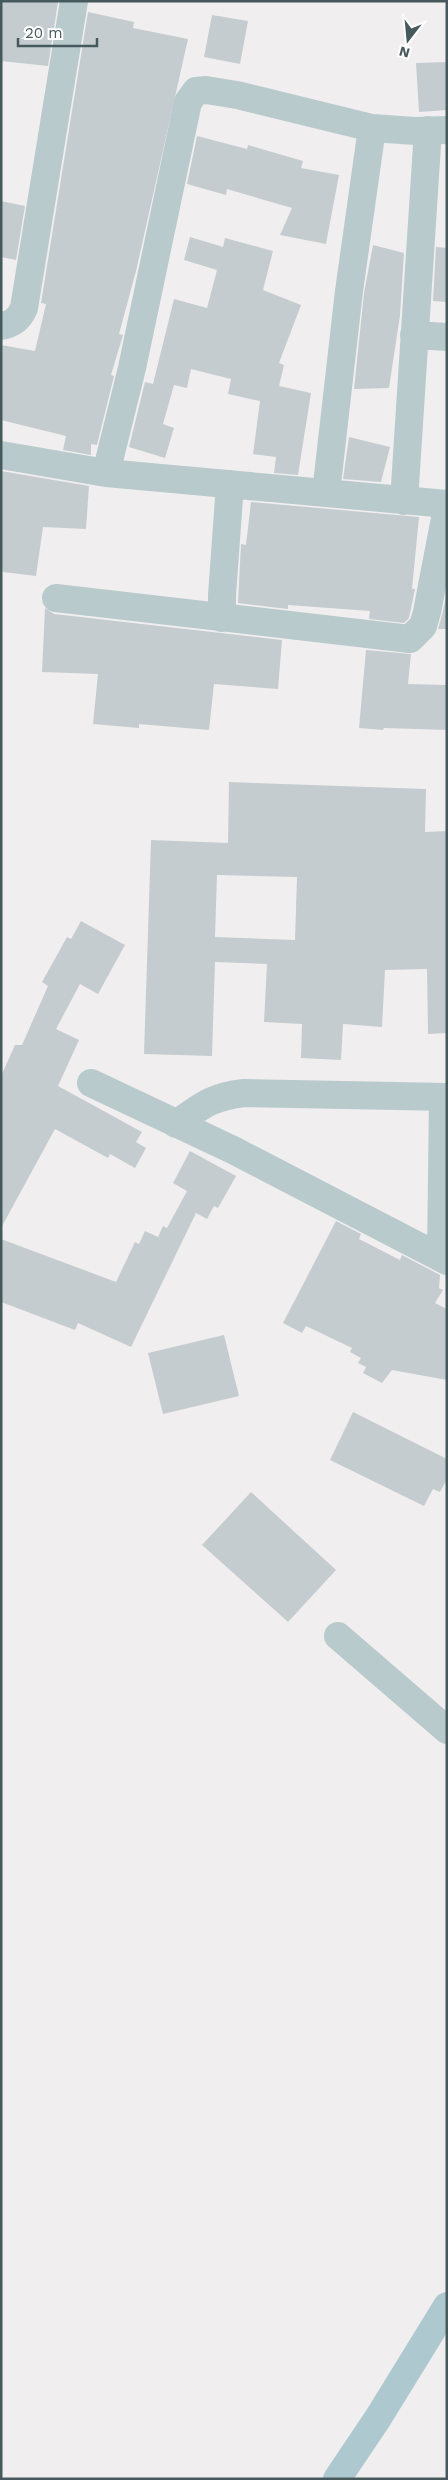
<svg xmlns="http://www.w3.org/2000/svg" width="448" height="2480" font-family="'Work Sans',sans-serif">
	<rect width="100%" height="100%" fill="#f1eeef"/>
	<path fill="#c5cccf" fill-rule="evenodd" d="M 1,1 L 58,2 L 48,66 L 1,61 Z
		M 88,12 L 134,22 L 133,28 L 188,39 L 136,271 L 119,334 L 123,335 L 111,375 L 114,376 L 97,445 L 91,444 L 91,455 L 63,450 L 66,436 L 1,420 L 1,345 L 35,351 L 46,304 L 41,303 Z
		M 212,15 L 248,21 L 240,64 L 204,57 Z
		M 447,62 L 447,110 L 419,112 L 416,63 Z
		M 197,136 L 247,149 L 248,145 L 303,161 L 301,168 L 339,175 L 326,244 L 280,235 L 292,208 L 227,189 L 226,195 L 187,184 Z
		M 1,201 L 25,206 L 16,260 L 1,257 Z
		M 190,237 L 223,247 L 225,238 L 273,251 L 263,290 L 301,305 L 279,363 L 284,365 L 279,386 L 311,393 L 298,475 L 274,473 L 276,457 L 253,454 L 260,401 L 228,394 L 231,379 L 191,369 L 187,388 L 174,385 L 163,424 L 174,428 L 165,458 L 129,447 L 145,382 L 153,384 L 174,299 L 207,308 L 217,270 L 184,260 Z
		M 373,245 L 404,253 L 400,315 L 389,388 L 354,389 L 364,293 Z
		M 436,247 L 447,248 L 447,302 L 433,301 Z
		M 349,437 L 390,447 L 381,482 L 343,479 Z
		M 1,471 L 89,486 L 86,529 L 43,527 L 36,576 L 3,572 L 1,564 Z
		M 251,502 L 419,517 L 412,589 L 415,589 L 409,618 L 404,623 L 369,619 L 370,611 L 288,605 L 288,609 L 238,603 L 241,544 L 246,545 Z
		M 447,592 L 447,629 L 438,629 L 442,615 Z
		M 45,608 L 54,614 L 282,640 L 278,689 L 214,684 L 209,730 L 139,724 L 139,728 L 93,724 L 98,674 L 42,672 Z
		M 366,650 L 411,654 L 408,684 L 447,685 L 447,730 L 384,728 L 383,730 L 359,728 Z
		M 229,782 L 426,789 L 425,832 L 447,831 L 447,1033 L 428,1034 L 427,969 L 385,970 L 382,1027 L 343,1024 L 341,1060 L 301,1058 L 302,1024 L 264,1022 L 267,964 L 215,962 L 212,1056 L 144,1054 L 151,840 L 228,843 ZM 217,875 L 297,877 L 295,940 L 215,937 Z
		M 81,921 L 125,945 L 98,994 L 80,984 L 56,1029 L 79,1040 L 58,1086 L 142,1132 L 136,1142 L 146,1148 L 135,1168 L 110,1154 L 108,1158 L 55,1129 L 1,1228 L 1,1076 L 15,1045 L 22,1045 L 48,986 L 42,982 L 67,937 L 71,939 Z
		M 190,1151 L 236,1176 L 218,1208 L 214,1206 L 207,1219 L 196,1213 L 131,1347 L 78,1323 L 75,1330 L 1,1302 L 1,1239 L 116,1282 L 135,1242 L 139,1244 L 145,1231 L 158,1237 L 163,1226 L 167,1228 L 187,1191 L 173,1183 Z
		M 336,1221 L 361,1234 L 359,1239 L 400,1260 L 402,1255 L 440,1275 L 439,1288 L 443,1290 L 435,1303 L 447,1309 L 447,1380 L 392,1370 L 382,1383 L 363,1373 L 366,1367 L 358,1363 L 361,1358 L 350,1352 L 352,1348 L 306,1326 L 302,1333 L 283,1323 Z
		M 224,1335 L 239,1396 L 163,1414 L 148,1353 Z
		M 353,1412 L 447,1459 L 447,1479 L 440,1492 L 433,1489 L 424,1506 L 330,1460 Z
		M 251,1492 L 336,1570 L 288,1622 L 202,1545 Z"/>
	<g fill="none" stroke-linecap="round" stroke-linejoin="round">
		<path stroke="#b9cacd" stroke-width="28" d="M 1,326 C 13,324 19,319 24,308 L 74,1
			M 414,335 L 447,337
			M 1,455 L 106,473 L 447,504
			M 106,473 L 132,368 L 188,102 L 196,91 L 206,90 L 237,95 L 372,128 L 415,131 L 447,130
			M 326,493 L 349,291 L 372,128
			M 404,501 L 428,130
			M 56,598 L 410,639 L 423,626 L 427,612 L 447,508
			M 222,618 L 222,595 L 230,484
			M 91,1083 L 233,1150 L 447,1261
			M 176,1124 C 203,1105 211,1097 244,1093 L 447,1097
			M 441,1257 L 443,1097
			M 338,1636 L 447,1730"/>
		<path stroke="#adc9cf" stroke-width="28" d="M 337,2479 L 378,2418 L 447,2306"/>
	</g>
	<rect width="448" height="2480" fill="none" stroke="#465a5d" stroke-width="5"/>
	<g transform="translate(408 40) rotate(196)" stroke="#ffffff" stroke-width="4" paint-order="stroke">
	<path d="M0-4L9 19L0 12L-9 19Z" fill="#465a5d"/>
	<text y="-8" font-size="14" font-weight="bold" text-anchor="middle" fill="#465a5d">N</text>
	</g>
	<path d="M18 38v8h79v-8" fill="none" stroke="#465a5d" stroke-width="2.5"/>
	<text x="25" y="38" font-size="15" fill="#465a5d" stroke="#ffffff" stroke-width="4" paint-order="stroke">20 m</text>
</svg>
